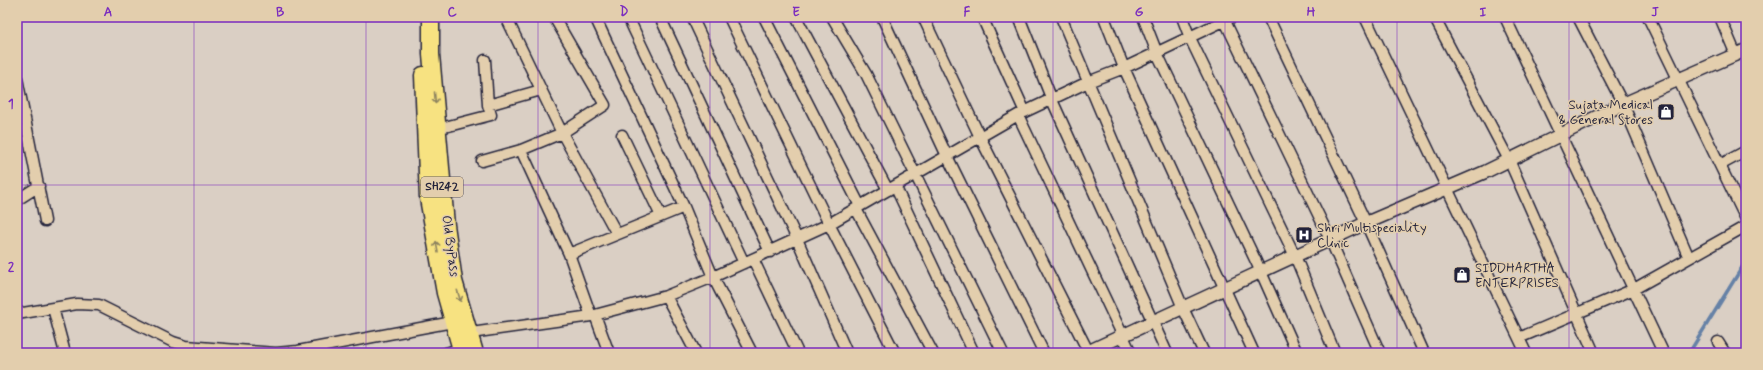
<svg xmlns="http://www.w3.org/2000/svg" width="1763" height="370" font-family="Mynerve,sans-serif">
	<rect width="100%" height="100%" fill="#dacfc4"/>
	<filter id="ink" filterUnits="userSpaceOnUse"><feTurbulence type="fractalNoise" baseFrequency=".025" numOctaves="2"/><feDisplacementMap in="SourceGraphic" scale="8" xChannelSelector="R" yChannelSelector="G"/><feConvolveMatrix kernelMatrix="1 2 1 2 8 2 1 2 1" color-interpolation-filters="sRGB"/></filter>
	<g filter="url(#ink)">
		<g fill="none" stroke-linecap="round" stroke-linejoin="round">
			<path stroke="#6581a6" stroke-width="3.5" d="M 1689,353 L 1746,261"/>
			<g stroke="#22223b" stroke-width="13">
				<path id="minor" d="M 506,17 L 562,133 L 617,234
					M 595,17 L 684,207 L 713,277 L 752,353
					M 628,17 L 744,263
					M 660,17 L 770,252
					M 692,17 L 797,239 L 847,353
					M 729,17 L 829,224 L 895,353
					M 764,17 L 860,206
					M 796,17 L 888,190
					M 832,17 L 866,74 L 1003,353
					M 882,17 L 947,156 L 1044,353
					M 923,17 L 980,137 L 1089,353
					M 982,17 L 1025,112
					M 1019,17 L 1052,100 L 1167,353
					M 1061,17 L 1183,308 L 1204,353
					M 1104,17 L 1124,68 L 1254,353
					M 1143,17 L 1157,53 L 1261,272 L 1297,353
					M 1182,17 L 1190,38 L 1295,256 L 1335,353
					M 1223,17 L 1330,239 L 1380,353
					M 1268,17 L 1366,223 L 1424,353
					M 1365,17 L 1526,353
					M 1434,17 L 1509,160 L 1594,353
					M 1505,17 L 1662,350
					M 1578,17 L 1623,104 L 1689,258
					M 1648,17 L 1746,219
					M 1720,17 L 1736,55
					M 17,78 L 45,221
					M 488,105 L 541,90
					M 1018,115 L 1131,353
					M 437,129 L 491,115 L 488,105 L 485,60
					M 622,135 L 661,216
					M 521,150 L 569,254 L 591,316
					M 482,161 L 521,150 L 562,133 L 605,105 L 554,17
					M 1720,165 L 1746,151
					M 895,186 L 974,353
					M 17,200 L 39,186
					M 856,209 L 933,353
					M 569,254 L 684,207
					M 753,259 L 798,353
					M 666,296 L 696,353
					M 53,308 L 65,353
					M 17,314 L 77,304 L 99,305 L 173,342 L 186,346 L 276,353 L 298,351 L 458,321
					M 595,315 L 609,353
					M 464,334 L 591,316 L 666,296 L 713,277 L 829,224 L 1018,115 L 1088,82 L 1124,68 L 1232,17
					M 1519,338 L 1634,289 L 1746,226
					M 1718,342 L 1725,353
					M 446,353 L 466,347"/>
			</g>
			<g stroke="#22223b" stroke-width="15">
				<path id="tertiary" d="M 1085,353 L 1366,223 L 1485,172 L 1623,104 L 1746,50"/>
			</g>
			<g stroke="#22223b" stroke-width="19">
				<path id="primary" d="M 431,17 L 431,54 L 446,225 L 454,281 L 475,353
					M 423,75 L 428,198 L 445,293 L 462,353"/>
			</g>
			<use href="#minor" stroke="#e3cead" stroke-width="10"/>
			<use href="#tertiary" stroke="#e3cead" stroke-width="12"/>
			<use href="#primary" stroke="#f7e281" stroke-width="16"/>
		</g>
		<defs><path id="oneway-shaft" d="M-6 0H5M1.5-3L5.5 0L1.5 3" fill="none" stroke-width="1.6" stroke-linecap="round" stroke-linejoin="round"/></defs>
		<g stroke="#8c825e">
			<use href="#oneway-shaft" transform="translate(435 98) rotate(85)"/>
			<use href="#oneway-shaft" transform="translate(437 247) rotate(-100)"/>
			<use href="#oneway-shaft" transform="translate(459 296) rotate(73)"/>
		</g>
	</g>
	<path fill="none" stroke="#7b2cbf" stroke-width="1" stroke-opacity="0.55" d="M 194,17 L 194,353M 366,17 L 366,353M 538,17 L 538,353M 710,17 L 710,353M 882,17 L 882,353M 1053,17 L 1053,353M 1225,17 L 1225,353M 1397,17 L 1397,353M 1569,17 L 1569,353M 17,185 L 1746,185"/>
	<defs>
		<g id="shop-square" transform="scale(0.9)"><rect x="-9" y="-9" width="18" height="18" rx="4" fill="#22223b" stroke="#e3cead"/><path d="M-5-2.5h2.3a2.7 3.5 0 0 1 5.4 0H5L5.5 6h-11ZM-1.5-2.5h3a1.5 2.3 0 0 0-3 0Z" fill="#fff"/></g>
		<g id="hospital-square" transform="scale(0.9)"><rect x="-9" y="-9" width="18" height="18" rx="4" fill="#22223b" stroke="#e3cead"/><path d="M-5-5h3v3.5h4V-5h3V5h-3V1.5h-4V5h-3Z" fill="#fff"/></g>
	</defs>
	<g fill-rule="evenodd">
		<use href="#shop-square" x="1666" y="112"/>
		<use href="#hospital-square" x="1304" y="235"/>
		<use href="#shop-square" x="1462" y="275"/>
	</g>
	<g text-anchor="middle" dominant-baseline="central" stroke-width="3" stroke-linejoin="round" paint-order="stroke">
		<rect fill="#e3cead" stroke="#5c565d" stroke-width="1" x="421" y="177" width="42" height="20" rx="3"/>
		<g font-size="12" font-weight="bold" fill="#22223b">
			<text x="442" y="187">SH242</text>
		</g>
		<g font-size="13" fill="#22223b" stroke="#e3cead" text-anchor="start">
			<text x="1653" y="105" text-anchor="end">Sujata Medical<tspan x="1653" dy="15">&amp; General Stores</tspan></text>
			<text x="1317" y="228">Shri Multispeciality<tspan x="1317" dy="15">Clinic</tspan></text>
			<text x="1475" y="268">SIDDHARTHA<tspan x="1475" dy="15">ENTERPRISES</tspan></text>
		</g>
		<g font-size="13" fill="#22223b" stroke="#e3cead">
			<text transform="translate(450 246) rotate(82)">Old ByPass</text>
		</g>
	</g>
	<rect width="1763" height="370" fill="none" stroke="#e3cead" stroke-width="44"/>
	<rect x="22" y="22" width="1719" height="326" fill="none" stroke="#7b2cbf" stroke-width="1.5"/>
	<g font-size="13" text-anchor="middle" font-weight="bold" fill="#7b2cbf">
		<text x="108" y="16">A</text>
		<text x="280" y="16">B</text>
		<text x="452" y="16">C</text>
		<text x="624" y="16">D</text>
		<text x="796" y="16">E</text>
		<text x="967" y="16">F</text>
		<text x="1139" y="16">G</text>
		<text x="1311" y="16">H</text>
		<text x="1483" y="16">I</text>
		<text x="1655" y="16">J</text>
		<text x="11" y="108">1</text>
		<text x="11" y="271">2</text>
	</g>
</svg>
